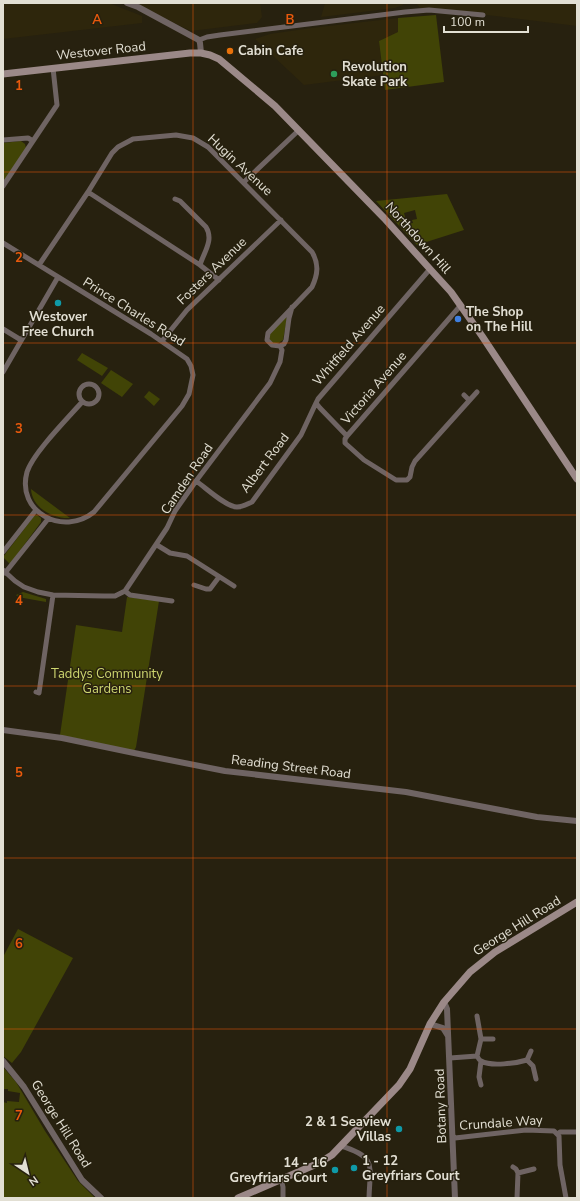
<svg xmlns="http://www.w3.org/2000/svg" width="580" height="1201" font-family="'Nunito Sans',sans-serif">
	<rect width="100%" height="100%" fill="#27210f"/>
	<path fill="#2e260c" d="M 3,3 L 109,3 L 142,16 L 142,23 L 3,39 Z
		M 133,3 L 260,3 L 262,17 L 257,23 L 191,31 Z
		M 325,3 L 403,3 L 403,5 L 395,8 L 321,17 Z
		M 416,3 L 577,3 L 577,26 L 487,15 L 476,12 L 420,8 Z
		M 398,18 L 398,32 L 379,41 L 383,75 L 304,85 L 255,39 L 270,34 L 311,28 Z"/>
	<path fill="#414406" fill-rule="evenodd" d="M 436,15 L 444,82 L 385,90 L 379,41 L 398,32 L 398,18 Z
		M 21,141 L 25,144 L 26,148 L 3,183 L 3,143 Z
		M 447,194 L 464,230 L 417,245 L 376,201 ZM 415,210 L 417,219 L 412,220 L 413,223 L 407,224 L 404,213 Z
		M 286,317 L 287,318 L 283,340 L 277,344 L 273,343 L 270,340 L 269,333 Z
		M 82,353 L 108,368 L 102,376 L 77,360 Z
		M 111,370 L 133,384 L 122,397 L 101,383 Z
		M 149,391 L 160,399 L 154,406 L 144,397 Z
		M 31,489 L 70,518 C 53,519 32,508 31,489 Z
		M 37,515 L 41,518 L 41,522 L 10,564 L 3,557 L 34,516 Z
		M 23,592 L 46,599 L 46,602 L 18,597 L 16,595 Z
		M 127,597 L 159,601 L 136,747 L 134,751 L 60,735 L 76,625 L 122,632 Z
		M 18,929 L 73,958 L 21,1052 L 12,1063 L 3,1056 L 3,957 Z
		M 3,1067 L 16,1082 L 45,1131 L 78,1181 L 95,1198 L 3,1198 L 3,1102 L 7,1103 L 7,1101 L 19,1102 L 20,1093 L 8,1091 L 8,1089 L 3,1089 Z"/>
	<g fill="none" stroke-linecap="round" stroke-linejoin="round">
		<path stroke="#6f6463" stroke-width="5" d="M 199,40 L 207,37 L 220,35 L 405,12 L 429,10 L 483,15
			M 3,140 L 28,138 L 33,141
			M 244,182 L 299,130
			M 3,186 L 57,105 L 53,68
			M 88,192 L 200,265 L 219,280
			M 175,199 L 180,201 L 206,227 C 214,240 204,252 200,265
			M 3,243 L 151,334 L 187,359 L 191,366 L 193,375 L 189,394 L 182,406 L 94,512 C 63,537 16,512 27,472 C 33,453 68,418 82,402
			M 39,265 L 88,192 L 112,153 L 118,147 L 133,139 L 176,135 L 193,138 L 208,147 L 312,252 C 319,264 318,274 312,287 L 268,333 L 267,340 L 272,345 L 280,346 L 284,344 L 286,340 L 289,318 L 292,307
			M 461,305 L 347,436 L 345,439 L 345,443 L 364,460 L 396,480 L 407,480 L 410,477 L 412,467 L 415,461 L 477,392
			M 3,329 L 21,340
			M 162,341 L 187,310 L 281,220
			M 3,372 L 58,277
			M79 394a10 10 0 1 1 20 0a10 10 0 1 1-20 0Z
			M 464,395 L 469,400
			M 347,436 L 320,408 L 316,403 L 318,399 L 430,269
			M 196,481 C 205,487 226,507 237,507 C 243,507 247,504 252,502 L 301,435 L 316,403
			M 157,545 L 170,553 L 187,556 L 234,586
			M 3,552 L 36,510
			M 3,570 L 15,581 L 24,587 L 38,592 L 53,595 L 104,596 L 115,596 L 125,591 L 167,528 L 175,511 L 196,481 L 270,383 L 280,362 L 282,350 L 280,346
			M 5,573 L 48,519
			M 194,585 L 206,589 L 210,589 L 219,577
			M 125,591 L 130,595 L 172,601
			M 36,692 L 39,693 L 53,595
			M 477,1016 L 481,1039 L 477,1056
			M 481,1039 L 493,1039
			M 450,1058 L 477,1056 C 478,1058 479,1060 481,1061 C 491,1067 517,1063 527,1060 L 531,1051
			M 527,1060 L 533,1066 L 536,1079
			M 481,1085 L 479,1077 L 481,1061
			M 558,1134 L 560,1132 L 577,1132
			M 453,1136 L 455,1138 L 526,1130 L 554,1131 L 559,1136 L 560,1165 L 566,1198
			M 341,1146 C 377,1157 370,1165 369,1198
			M 513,1167 L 516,1169 L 518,1173 L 517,1198
			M 518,1173 L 534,1169
			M 281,1179 L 283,1187 L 283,1198"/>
		<path stroke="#6f6463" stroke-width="6" d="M 127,3 L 138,7 L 199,40 L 200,43 L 201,53
			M 3,730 L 62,738 L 139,754 L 225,771 L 406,792 L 537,817 L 577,821
			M 444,1002 L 447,1009 L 455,1198
			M 430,1024 L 443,1028 L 448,1036
			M 3,1061 L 24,1087 L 82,1180 L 101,1198"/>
		<path stroke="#9b8988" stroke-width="7" d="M 3,74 L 190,53 L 201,53 L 210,55 L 219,59 L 275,106 L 384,218 L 430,269 L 451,292 L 482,336 L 577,479
			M 238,1198 L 319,1163 L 332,1155 L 399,1085 L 410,1069 L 430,1024 L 444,1002 L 470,972 L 495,952 L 577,902"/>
	</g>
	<path fill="none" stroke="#e8590c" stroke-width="1" stroke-opacity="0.55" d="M 193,3 L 193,1198M 387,3 L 387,1198M 3,172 L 577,172M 3,343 L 577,343M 3,515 L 577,515M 3,686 L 577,686M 3,858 L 577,858M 3,1029 L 577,1029"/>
	<circle fill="#e8710a" stroke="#27210f" stroke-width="1.5" cx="230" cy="51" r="4"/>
	<circle fill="#2e9e5b" stroke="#27210f" stroke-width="1.5" cx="334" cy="74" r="4"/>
	<g fill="#0f9aa8" stroke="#27210f" stroke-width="1.5">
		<circle cx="58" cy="303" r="4"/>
		<circle cx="399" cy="1129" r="4"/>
		<circle cx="354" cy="1168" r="4"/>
		<circle cx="335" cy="1170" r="4"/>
	</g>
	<circle fill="#3f7fe0" stroke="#27210f" stroke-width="1.5" cx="458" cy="319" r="4"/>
	<g text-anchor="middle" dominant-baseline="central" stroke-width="3" stroke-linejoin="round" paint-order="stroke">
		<g font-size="13" fill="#e2dfd3" stroke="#27210f">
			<text transform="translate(101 51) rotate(-6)">Westover Road</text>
			<text transform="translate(240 165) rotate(43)">Hugin Avenue</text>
			<text transform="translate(418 238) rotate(48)">Northdown Hill</text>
			<text transform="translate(212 271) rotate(-44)">Fosters Avenue</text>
			<text transform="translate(134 312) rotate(32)">Prince Charles Road</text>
			<text transform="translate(349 345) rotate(-49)">Whitfield Avenue</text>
			<text transform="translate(374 388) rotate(-49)">Victoria Avenue</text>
			<text transform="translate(265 463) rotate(-53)">Albert Road</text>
			<text transform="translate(187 479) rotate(-56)">Camden Road</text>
			<text transform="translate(291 767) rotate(7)">Reading Street Road</text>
			<text transform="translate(517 926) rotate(-32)">George Hill Road</text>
			<text transform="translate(441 1106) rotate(-92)">Botany Road</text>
			<text transform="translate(501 1123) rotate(-4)">Crundale Way</text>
			<text transform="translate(61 1124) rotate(58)">George Hill Road</text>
		</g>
		<g font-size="13" font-weight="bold" fill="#e2dfd3" stroke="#27210f" text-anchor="start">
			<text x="238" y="51">Cabin Cafe</text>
			<text x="342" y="67">Revolution<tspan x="342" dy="15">Skate Park</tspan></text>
			<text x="466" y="312">The Shop<tspan x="466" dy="15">on The Hill</tspan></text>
			<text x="58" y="317" text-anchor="middle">Westover<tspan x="58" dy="15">Free Church</tspan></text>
			<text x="391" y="1122" text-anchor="end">2 &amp; 1 Seaview<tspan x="391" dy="15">Villas</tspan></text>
			<text x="362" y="1161">1 - 12<tspan x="362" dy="15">Greyfriars Court</tspan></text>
			<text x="327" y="1163" text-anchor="end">14 - 16<tspan x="327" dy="15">Greyfriars Court</tspan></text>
		</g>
		<g font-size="13" fill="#cdd56f" stroke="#27210f">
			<text x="107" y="674">Taddys Community<tspan x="107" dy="15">Gardens</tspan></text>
		</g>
	</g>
	<g font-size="13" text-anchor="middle" font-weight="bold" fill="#e8590c" stroke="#27210f" stroke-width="3" stroke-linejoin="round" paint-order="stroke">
		<text x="97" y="24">A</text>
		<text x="290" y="24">B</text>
		<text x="19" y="90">1</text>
		<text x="19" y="262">2</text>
		<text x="19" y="433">3</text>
		<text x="19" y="605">4</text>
		<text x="19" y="777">5</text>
		<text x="19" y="948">6</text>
		<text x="19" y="1120">7</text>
	</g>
	<rect width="580" height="1201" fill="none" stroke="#e2dfd3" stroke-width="8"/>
	<g transform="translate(28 1173) rotate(145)" stroke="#27210f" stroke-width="3" paint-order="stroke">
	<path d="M0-3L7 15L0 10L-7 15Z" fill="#e2dfd3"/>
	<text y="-6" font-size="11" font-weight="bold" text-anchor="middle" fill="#e2dfd3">N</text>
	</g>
	<path d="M444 26v6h84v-6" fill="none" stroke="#e2dfd3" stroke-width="2"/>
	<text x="450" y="26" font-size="12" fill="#e2dfd3" stroke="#27210f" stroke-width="3" paint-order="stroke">100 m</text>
</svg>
